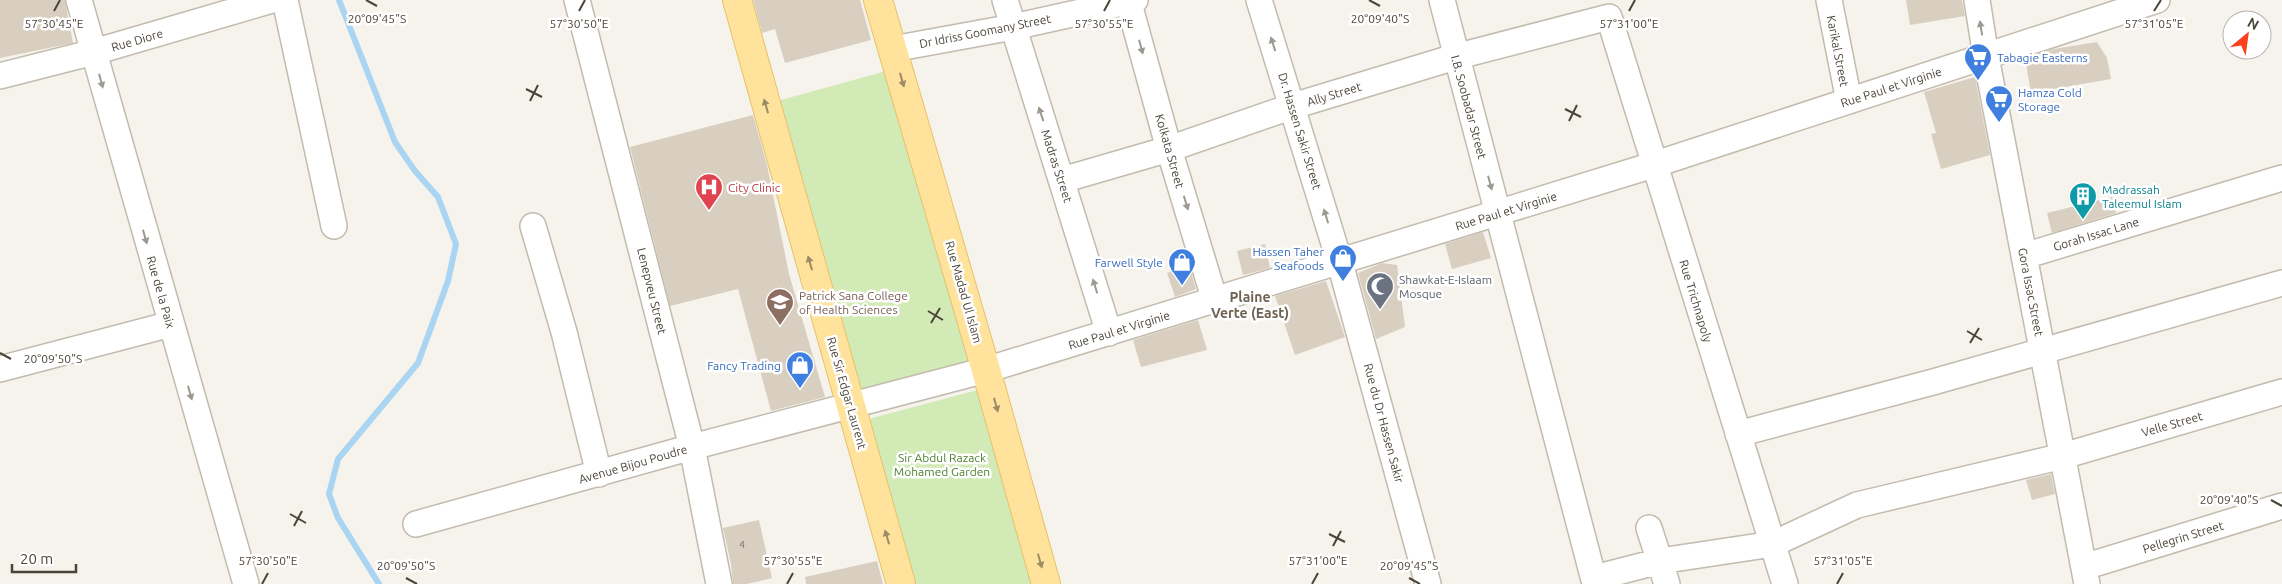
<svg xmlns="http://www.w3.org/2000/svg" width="2282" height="584" font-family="Ubuntu,sans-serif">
	<rect width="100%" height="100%" fill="#f6f3ec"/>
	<path fill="#d2eab5" d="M 890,70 L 973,368 L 853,401 L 770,103 Z
		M 985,388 L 1039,584 L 913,584 L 865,420 Z"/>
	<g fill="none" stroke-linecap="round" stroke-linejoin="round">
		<path stroke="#a9d4f2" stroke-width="6" d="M 339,0 L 395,142 L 415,171 L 438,197 L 456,244 L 448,281 L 418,363 L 338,459 L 329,494 L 338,518 L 379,584"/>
	</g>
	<path fill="#d8cfc1" d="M 0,0 L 65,0 L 73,43 L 0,58 Z
		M 753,0 L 860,0 L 871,40 L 785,63 L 775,29 L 762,33 Z
		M 1906,0 L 1962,0 L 1965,16 L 1910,25 Z
		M 2097,42 L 2107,58 L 2111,79 L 2031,93 L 2025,58 L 2054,49 Z
		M 1975,77 L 1990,155 L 1941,169 L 1931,134 L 1936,133 L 1924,92 Z
		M 753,115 L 767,165 L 789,274 L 825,397 L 771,411 L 738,289 L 670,306 L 630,147 Z
		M 2112,197 L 2116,213 L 2052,233 L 2047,213 Z
		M 1483,232 L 1491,258 L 1452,269 L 1445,244 Z
		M 1265,244 L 1270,268 L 1243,275 L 1237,251 Z
		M 1382,263 L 1397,265 L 1405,327 L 1376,339 L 1358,273 Z
		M 1189,265 L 1196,289 L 1175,297 L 1167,273 Z
		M 1326,281 L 1345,337 L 1295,355 L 1275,296 Z
		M 1198,320 L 1207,350 L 1141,367 L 1133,340 Z
		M 2051,474 L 2055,494 L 2032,500 L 2026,480 Z
		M 759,520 L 772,578 L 747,584 L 733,584 L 731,564 L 723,528 Z
		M 877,561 L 883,584 L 806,584 L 805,577 Z"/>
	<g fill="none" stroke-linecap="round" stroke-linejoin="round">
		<g stroke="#c2bbae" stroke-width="28">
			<path id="minor" d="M 79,0 L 246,584
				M 285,0 L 334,226
				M 577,0 L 692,447 L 719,584
				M 1005,0 L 1109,333
				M 1128,0 L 1169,149 L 1215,301
				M 1259,0 L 1340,263 L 1428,584
				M 1442,0 L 1595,584
				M 1829,0 L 1849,101
				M 1977,0 L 1986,57 L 2087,584
				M 893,49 L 1013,27 L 1135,0
				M 0,76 L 94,52 L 272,0
				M 1062,180 L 1169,149 L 1293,106 L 1455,57 L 1609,17 L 1785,584
				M 533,226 L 564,332 L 599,474
				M 2024,256 L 2282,178
				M 0,369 L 171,324
				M 1738,434 L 1933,382 L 2282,283
				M 416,524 L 692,447 L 986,370 L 1653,165 L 2157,0
				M 1649,528 L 1667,584
				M 2084,567 L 2282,506
				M 1594,578 L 1660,561 L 1773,544 L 1857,505 L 2063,456 L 2282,392"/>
		</g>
		<g stroke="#e6c16a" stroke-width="30">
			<path id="major" d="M 737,0 L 901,584
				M 878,0 L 986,370 L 1046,584"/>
		</g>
		<use href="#minor" stroke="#fff" stroke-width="25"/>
		<use href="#major" stroke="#ffe39c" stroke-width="28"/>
	</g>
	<defs><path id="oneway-solid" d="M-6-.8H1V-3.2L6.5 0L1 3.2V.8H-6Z" transform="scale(1.25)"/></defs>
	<g fill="#9c9892">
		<use href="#oneway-solid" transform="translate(1981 28) rotate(-99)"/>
		<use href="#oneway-solid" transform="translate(1273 44) rotate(-108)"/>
		<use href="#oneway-solid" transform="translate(1141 47) rotate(75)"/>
		<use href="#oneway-solid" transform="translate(101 81) rotate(75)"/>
		<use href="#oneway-solid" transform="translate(1041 114) rotate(-108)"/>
		<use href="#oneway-solid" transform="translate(1490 183) rotate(75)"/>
		<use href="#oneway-solid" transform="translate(1186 203) rotate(73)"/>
		<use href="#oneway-solid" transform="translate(1326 216) rotate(-107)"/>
		<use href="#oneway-solid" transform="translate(145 237) rotate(74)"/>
		<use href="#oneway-solid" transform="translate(1095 286) rotate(-107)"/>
		<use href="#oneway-solid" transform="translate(190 393) rotate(74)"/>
	</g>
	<g fill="#9c8c66">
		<use href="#oneway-solid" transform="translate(902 80) rotate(74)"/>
		<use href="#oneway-solid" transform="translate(766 106) rotate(-106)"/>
		<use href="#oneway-solid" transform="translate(810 263) rotate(-106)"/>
		<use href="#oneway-solid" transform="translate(996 405) rotate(74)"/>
		<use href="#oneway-solid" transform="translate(887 537) rotate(-106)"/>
		<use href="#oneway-solid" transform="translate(1040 561) rotate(74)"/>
	</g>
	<path fill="none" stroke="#4b4439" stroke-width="2" d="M 366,0 L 377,6M 1369,0 L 1380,6M 54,11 L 60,0M 579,11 L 585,0M 1104,11 L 1110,0M 1629,11 L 1635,0M 2154,11 L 2161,0M 526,89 L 542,97M 530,101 L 538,85M 1565,109 L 1581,117M 1569,121 L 1577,105M 928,311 L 943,320M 931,323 L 940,308M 1967,331 L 1982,340M 1970,343 L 1979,328M 0,353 L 11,359M 2271,500 L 2282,506M 290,514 L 306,523M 294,526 L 302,511M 1329,534 L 1345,542M 1333,546 L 1341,531M 406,578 L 417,584M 1409,578 L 1420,584M 262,584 L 268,573M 787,584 L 793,573M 1312,584 L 1318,573M 1837,584 L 1843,573"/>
	<defs>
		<g id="supermarket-pin" transform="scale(1.4375)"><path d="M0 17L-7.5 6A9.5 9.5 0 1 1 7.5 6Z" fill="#3f7fe0" stroke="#fff"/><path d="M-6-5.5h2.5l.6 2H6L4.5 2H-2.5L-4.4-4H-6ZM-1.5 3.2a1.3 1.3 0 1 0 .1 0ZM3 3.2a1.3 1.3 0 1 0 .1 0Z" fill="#fff"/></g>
		<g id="hospital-pin" transform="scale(1.4375)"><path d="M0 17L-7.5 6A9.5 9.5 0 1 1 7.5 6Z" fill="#e0444e" stroke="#fff"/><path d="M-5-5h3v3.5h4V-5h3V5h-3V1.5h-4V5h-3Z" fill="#fff"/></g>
		<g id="building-pin" transform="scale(1.4375)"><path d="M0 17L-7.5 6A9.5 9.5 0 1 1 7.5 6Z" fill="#0f9aa8" stroke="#fff"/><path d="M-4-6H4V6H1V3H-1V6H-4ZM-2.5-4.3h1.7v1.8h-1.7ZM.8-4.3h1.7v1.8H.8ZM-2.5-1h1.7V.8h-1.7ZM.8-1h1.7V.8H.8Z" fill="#fff"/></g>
		<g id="shop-pin" transform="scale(1.4375)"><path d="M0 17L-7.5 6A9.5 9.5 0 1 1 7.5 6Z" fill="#3f7fe0" stroke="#fff"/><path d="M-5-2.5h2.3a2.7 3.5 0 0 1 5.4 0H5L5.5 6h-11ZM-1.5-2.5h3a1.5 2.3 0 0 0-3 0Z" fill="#fff"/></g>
		<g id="mosque-pin" transform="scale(1.4375)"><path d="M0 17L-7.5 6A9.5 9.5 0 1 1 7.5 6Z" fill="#6b7280" stroke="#fff"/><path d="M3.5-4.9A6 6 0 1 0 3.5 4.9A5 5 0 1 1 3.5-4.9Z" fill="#fff"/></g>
		<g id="university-pin" transform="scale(1.4375)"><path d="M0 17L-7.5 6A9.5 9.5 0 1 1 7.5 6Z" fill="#8d6e63" stroke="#fff"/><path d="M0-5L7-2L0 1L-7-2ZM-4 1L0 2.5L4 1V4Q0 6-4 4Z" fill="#fff"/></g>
	</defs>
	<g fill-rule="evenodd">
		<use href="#supermarket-pin" x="1978" y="57"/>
		<use href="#supermarket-pin" x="1999" y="99"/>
		<use href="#hospital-pin" x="709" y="187"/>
		<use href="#building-pin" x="2083" y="196"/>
		<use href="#shop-pin" x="1343" y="258"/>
		<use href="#shop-pin" x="1182" y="262"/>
		<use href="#mosque-pin" x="1380" y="286"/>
		<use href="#university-pin" x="780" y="302"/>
		<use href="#shop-pin" x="800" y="365"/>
	</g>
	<g text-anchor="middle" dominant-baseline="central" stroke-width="5" stroke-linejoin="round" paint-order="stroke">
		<g font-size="10" fill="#6e675b">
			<text x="742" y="544">4</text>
		</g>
		<g font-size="12" fill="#4b4439" stroke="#fff">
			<text transform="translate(985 31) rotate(-11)">Dr Idriss Goomany Street</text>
			<text transform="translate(137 40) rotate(-16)">Rue Diore</text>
			<text transform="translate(1838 51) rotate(79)">Karikal Street</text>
			<text transform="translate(1891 87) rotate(-18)">Rue Paul et Virginie</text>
			<text transform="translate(1334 94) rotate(-17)">Ally Street</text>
			<text transform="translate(1469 107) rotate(75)">I.B. Soobadar Street</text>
			<text transform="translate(1300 131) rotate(73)">Dr. Hassen Sakir Street</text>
			<text transform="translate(1170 151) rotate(74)">Kolkata Street</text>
			<text transform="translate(1057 166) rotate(72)">Madras Street</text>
			<text transform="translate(1506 211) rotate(-17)">Rue Paul et Virginie</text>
			<text transform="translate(2096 234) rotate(-17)">Gorah Issac Lane</text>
			<text transform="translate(652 291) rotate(76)">Lenepveu Street</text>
			<text transform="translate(161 292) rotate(74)">Rue de la Paix</text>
			<text transform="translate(964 292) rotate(74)">Rue Madad Ul Islam</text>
			<text transform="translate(2031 292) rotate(79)">Gora Issac Street</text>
			<text transform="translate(1696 301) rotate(73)">Rue Trichnapoly</text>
			<text transform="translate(1119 330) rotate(-17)">Rue Paul et Virginie</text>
			<text transform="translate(847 393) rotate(74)">Rue Sir Edgar Laurent</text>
			<text transform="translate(1384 423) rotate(75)">Rue du Dr Hassen Sakir</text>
			<text transform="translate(2172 424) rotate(-16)">Velle Street</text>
			<text transform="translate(633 464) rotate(-16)">Avenue Bijou Poudre</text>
			<text transform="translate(2183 537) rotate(-17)">Pellegrin Street</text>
		</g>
		<g font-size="12" fill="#366cbe" stroke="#fff" text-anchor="end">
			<text x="1997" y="57" text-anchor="start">Tabagie Easterns</text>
			<text x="2018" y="92" text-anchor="start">Hamza Cold<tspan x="2018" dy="14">Storage</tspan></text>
			<text x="1324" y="251">Hassen Taher<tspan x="1324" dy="14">Seafoods</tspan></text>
			<text x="1163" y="262">Farwell Style</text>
			<text x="781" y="365">Fancy Trading</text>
		</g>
		<g font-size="12" fill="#be3a42" stroke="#fff" text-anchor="start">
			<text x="728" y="187">City Clinic</text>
		</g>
		<g font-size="12" fill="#0d838f" stroke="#fff" text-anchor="start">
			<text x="2102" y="189">Madrassah<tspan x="2102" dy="14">Taleemul Islam</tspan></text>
		</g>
		<g font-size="12" fill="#5b616d" stroke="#fff" text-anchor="start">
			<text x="1399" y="279">Shawkat-E-Islaam<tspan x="1399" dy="14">Mosque</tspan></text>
		</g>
		<g font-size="12" fill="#785e54" stroke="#fff" text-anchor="start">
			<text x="799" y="295">Patrick Sana College<tspan x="799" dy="14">of Health Sciences</tspan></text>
		</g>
		<g font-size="12" fill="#4a7f2a" stroke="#fff">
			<text x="942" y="457">Sir Abdul Razack<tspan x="942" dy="14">Mohamed Garden</tspan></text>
		</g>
		<g font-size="14" font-weight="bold" fill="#6e6250" stroke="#fff">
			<text x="1250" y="297">Plaine<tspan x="1250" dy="16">Verte (East)</tspan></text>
		</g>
	</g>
	<g font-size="12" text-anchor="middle" fill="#4b4439" stroke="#fff" stroke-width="5" stroke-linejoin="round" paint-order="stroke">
		<text x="377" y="23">20°09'45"S</text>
		<text x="1380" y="23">20°09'40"S</text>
		<text x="54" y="28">57°30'45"E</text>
		<text x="579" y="28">57°30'50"E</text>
		<text x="1104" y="28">57°30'55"E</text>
		<text x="1629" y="28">57°31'00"E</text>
		<text x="2154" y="28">57°31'05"E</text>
		<text x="53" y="363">20°09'50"S</text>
		<text x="2229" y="504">20°09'40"S</text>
		<text x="268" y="565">57°30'50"E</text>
		<text x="793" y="565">57°30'55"E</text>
		<text x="1318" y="565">57°31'00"E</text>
		<text x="1843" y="565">57°31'05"E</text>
		<text x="406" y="570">20°09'50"S</text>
		<text x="1409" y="570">20°09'45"S</text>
	</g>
	<g transform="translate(2247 35) rotate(29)"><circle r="24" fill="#ffffff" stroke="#b7b4b0"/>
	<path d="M0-4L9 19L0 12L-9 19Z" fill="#fc3f1d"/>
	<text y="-8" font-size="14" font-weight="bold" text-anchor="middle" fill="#4b4439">N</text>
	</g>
	<path d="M12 564v8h64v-8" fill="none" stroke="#4b4439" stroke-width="2.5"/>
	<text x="20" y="564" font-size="15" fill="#4b4439" stroke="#ffffff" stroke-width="4" paint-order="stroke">20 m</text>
</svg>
